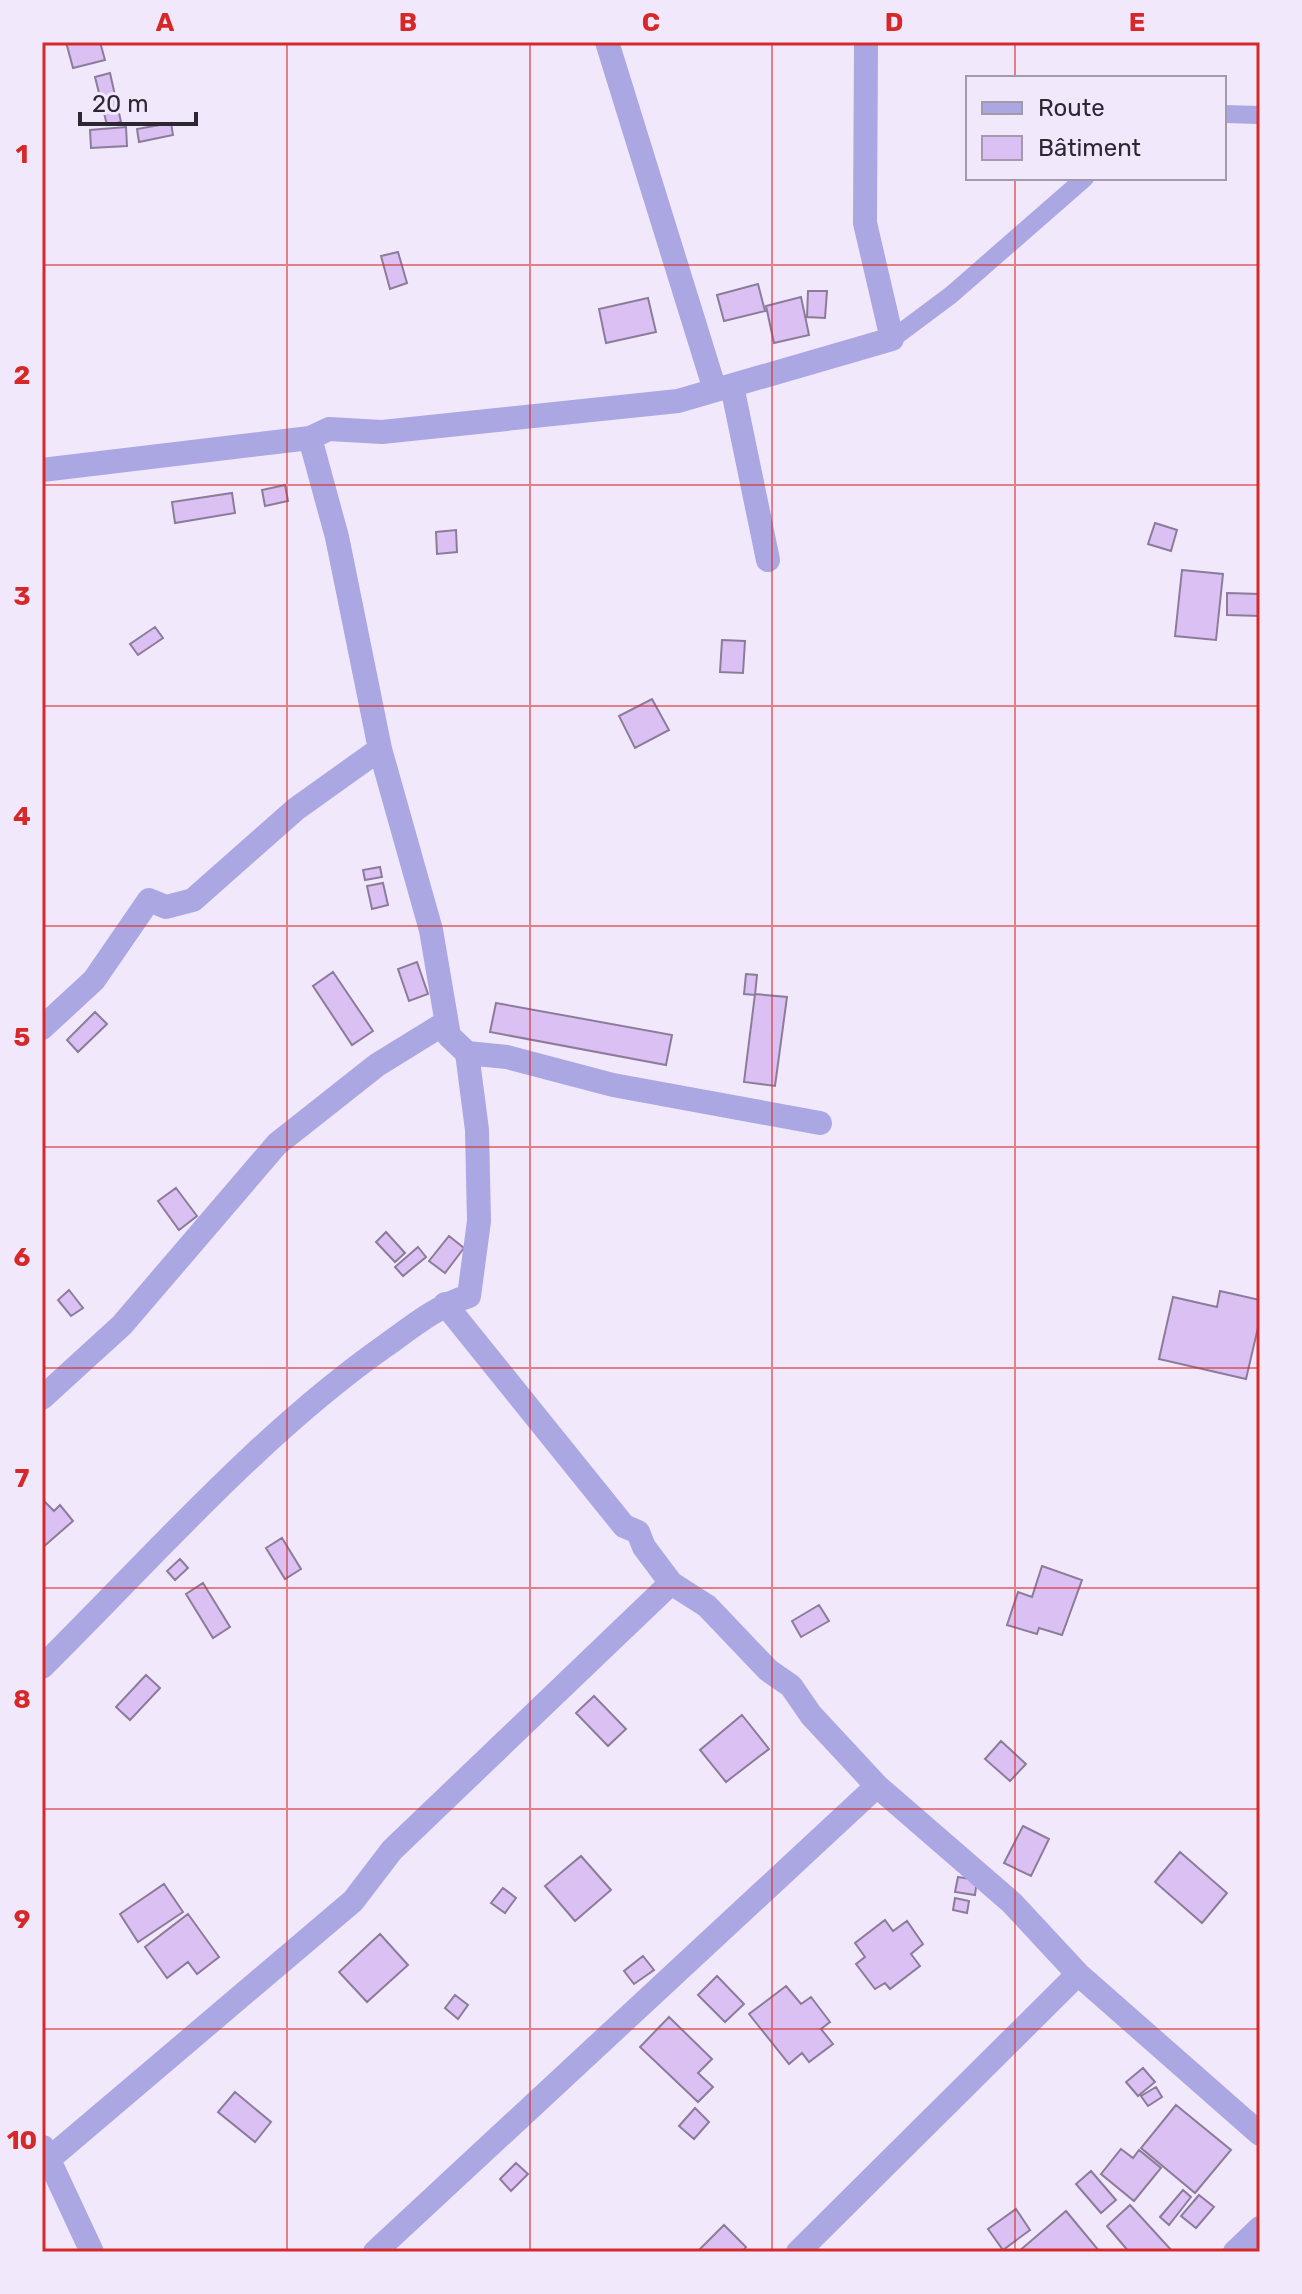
<svg xmlns="http://www.w3.org/2000/svg" width="1302" height="2294" font-family="Rubik,sans-serif">
	<rect width="100%" height="100%" fill="#f2e8fb"/>
	<path fill="#dbc0f3" stroke="#8c7c9a" stroke-width="2" d="M 66,42 L 100,42 L 105,60 L 73,68 Z
		M 110,73 L 121,122 L 107,125 L 95,77 Z
		M 171,123 L 173,135 L 139,142 L 137,129 Z
		M 126,127 L 127,146 L 91,148 L 90,130 Z
		M 398,252 L 407,283 L 390,289 L 381,256 Z
		M 758,284 L 765,311 L 724,321 L 717,295 Z
		M 808,291 L 827,291 L 825,318 L 807,317 Z
		M 801,297 L 809,335 L 774,343 L 766,306 Z
		M 648,298 L 656,332 L 606,343 L 599,309 Z
		M 285,485 L 288,501 L 265,506 L 262,490 Z
		M 232,493 L 235,513 L 175,523 L 172,502 Z
		M 1155,523 L 1177,530 L 1171,551 L 1148,544 Z
		M 456,530 L 457,552 L 437,554 L 436,532 Z
		M 1182,570 L 1223,574 L 1216,640 L 1175,636 Z
		M 1227,593 L 1260,594 L 1260,616 L 1227,615 Z
		M 155,627 L 163,638 L 138,655 L 130,644 Z
		M 722,640 L 745,641 L 743,673 L 720,672 Z
		M 652,699 L 669,730 L 635,748 L 619,716 Z
		M 380,867 L 382,877 L 365,880 L 363,870 Z
		M 383,883 L 388,905 L 372,909 L 367,886 Z
		M 417,962 L 428,994 L 409,1001 L 398,969 Z
		M 333,972 L 373,1031 L 352,1045 L 313,986 Z
		M 746,974 L 757,975 L 755,995 L 744,994 Z
		M 755,994 L 787,997 L 775,1086 L 744,1082 Z
		M 496,1003 L 672,1035 L 666,1065 L 490,1032 Z
		M 95,1012 L 107,1024 L 78,1052 L 67,1040 Z
		M 176,1188 L 197,1216 L 179,1230 L 158,1201 Z
		M 386,1232 L 405,1253 L 395,1262 L 376,1242 Z
		M 449,1236 L 464,1248 L 445,1273 L 429,1261 Z
		M 418,1247 L 426,1257 L 403,1276 L 395,1267 Z
		M 69,1290 L 83,1308 L 71,1316 L 58,1300 Z
		M 1220,1291 L 1260,1300 L 1260,1319 L 1246,1379 L 1159,1359 L 1173,1297 L 1217,1307 Z
		M 42,1499 L 54,1511 L 60,1505 L 73,1521 L 42,1548 Z
		M 282,1538 L 301,1569 L 285,1579 L 266,1548 Z
		M 180,1559 L 188,1568 L 175,1580 L 167,1571 Z
		M 1042,1566 L 1082,1580 L 1062,1635 L 1039,1628 L 1037,1634 L 1007,1625 L 1018,1592 L 1032,1597 Z
		M 203,1583 L 230,1627 L 213,1638 L 186,1594 Z
		M 819,1605 L 829,1621 L 801,1637 L 792,1621 Z
		M 146,1675 L 160,1688 L 130,1720 L 116,1707 Z
		M 594,1696 L 626,1729 L 608,1746 L 576,1713 Z
		M 742,1715 L 769,1749 L 726,1782 L 700,1750 Z
		M 1001,1741 L 1026,1764 L 1010,1781 L 985,1759 Z
		M 1023,1826 L 1049,1839 L 1031,1876 L 1004,1863 Z
		M 1180,1852 L 1227,1893 L 1202,1923 L 1155,1882 Z
		M 581,1856 L 611,1890 L 575,1921 L 545,1886 Z
		M 958,1877 L 977,1880 L 975,1895 L 955,1892 Z
		M 164,1884 L 183,1912 L 138,1942 L 120,1914 Z
		M 503,1888 L 516,1898 L 505,1913 L 491,1903 Z
		M 955,1898 L 969,1901 L 967,1913 L 953,1910 Z
		M 188,1914 L 219,1957 L 197,1974 L 188,1962 L 167,1978 L 145,1947 Z
		M 885,1920 L 893,1931 L 907,1921 L 923,1944 L 911,1954 L 920,1966 L 890,1989 L 885,1983 L 875,1989 L 856,1964 L 865,1957 L 855,1943 Z
		M 380,1934 L 408,1965 L 367,2002 L 339,1972 Z
		M 643,1956 L 654,1970 L 634,1984 L 624,1971 Z
		M 717,1976 L 744,2004 L 725,2022 L 698,1995 Z
		M 786,1986 L 801,2004 L 811,1997 L 830,2022 L 821,2029 L 833,2044 L 809,2062 L 802,2053 L 789,2064 L 749,2014 Z
		M 455,1995 L 468,2005 L 458,2019 L 445,2008 Z
		M 669,2017 L 712,2059 L 698,2073 L 713,2087 L 698,2102 L 640,2047 Z
		M 1143,2068 L 1155,2082 L 1138,2096 L 1126,2082 Z
		M 1156,2087 L 1162,2097 L 1148,2106 L 1141,2096 Z
		M 235,2092 L 271,2122 L 255,2142 L 218,2112 Z
		M 1176,2105 L 1231,2150 L 1195,2193 L 1141,2148 Z
		M 695,2108 L 709,2122 L 694,2139 L 679,2126 Z
		M 1121,2149 L 1133,2158 L 1139,2150 L 1161,2168 L 1134,2201 L 1101,2174 Z
		M 516,2163 L 528,2174 L 511,2191 L 500,2179 Z
		M 1091,2171 L 1116,2200 L 1101,2213 L 1076,2184 Z
		M 1183,2190 L 1191,2197 L 1169,2225 L 1160,2217 Z
		M 1199,2195 L 1214,2207 L 1196,2228 L 1181,2216 Z
		M 1130,2205 L 1173,2252 L 1129,2252 L 1107,2226 Z
		M 1016,2209 L 1030,2230 L 1003,2250 L 988,2229 Z
		M 1066,2211 L 1100,2252 L 1018,2252 Z
		M 724,2225 L 746,2247 L 742,2252 L 697,2252 Z"/>
	<g fill="none" stroke-linecap="round" stroke-linejoin="round">
		<path stroke="#aba7e2" stroke-width="18" d="M 1224,114 L 1260,115
			M 892,339 L 951,295 L 1085,178"/>
		<path stroke="#aba7e2" stroke-width="24" d="M 607,42 L 715,390
			M 732,386 L 768,560
			M 42,470 L 310,438 L 329,429 L 382,432 L 678,401 L 892,339 L 865,223 L 866,42
			M 42,1028 L 94,980 L 149,900 L 166,907 L 193,900 L 296,809 L 380,749
			M 467,1053 L 507,1057 L 613,1085 L 820,1123
			M 445,1304 L 624,1526 L 638,1532 L 644,1547 L 671,1583 L 707,1606 L 768,1670 L 791,1686 L 811,1715 L 877,1786 L 1012,1903 L 1078,1974 L 1260,2134
			M 42,1398 L 122,1325 L 277,1144 L 377,1065 L 445,1023
			M 42,1667 C 151,1559 260,1434 385,1346 C 413,1326 437,1306 469,1296 L 479,1221 L 477,1130 L 467,1053 L 449,1036 L 431,930 L 380,749 L 337,537 L 310,438
			M 43,2147 L 92,2252
			M 49,2159 L 353,1901 L 392,1850 L 671,1583
			M 375,2252 L 877,1786
			M 798,2252 L 1078,1974
			M 1235,2252 L 1260,2228"/>
	</g>
	<path fill="none" stroke="#d62828" stroke-width="2" stroke-opacity="0.55" d="M 287,42 L 287,2252M 530,42 L 530,2252M 772,42 L 772,2252M 1015,42 L 1015,78M 1015,178 L 1015,2252M 42,265 L 1260,265M 42,485 L 1260,485M 42,706 L 1260,706M 42,926 L 1260,926M 42,1147 L 1260,1147M 42,1368 L 1260,1368M 42,1588 L 1260,1588M 42,1809 L 1260,1809M 42,2029 L 1260,2029"/>
	<rect width="1302" height="2294" fill="none" stroke="#f2e8fb" stroke-width="88"/>
	<rect x="966" y="76" width="260" height="104" fill="#f2e8fb" stroke="#a39bab" stroke-width="2"/>
	<rect x="982" y="102" width="40" height="12" fill="#aba7e2" stroke="#a39bab" stroke-width="2"/>
	<text x="1038" y="116" font-size="24" fill="#2d2733">Route</text>
	<rect x="982" y="136" width="40" height="24" fill="#dbc0f3" stroke="#a39bab" stroke-width="2"/>
	<text x="1038" y="156" font-size="24" fill="#2d2733">Bâtiment</text>
	<path d="M80 112v12h116v-12" fill="none" stroke="#2d2733" stroke-width="4"/>
	<text x="92" y="112" font-size="24" fill="#2d2733" stroke="#f2e8fb" stroke-width="6" paint-order="stroke">20 m</text>
	<rect x="44" y="44" width="1214" height="2206" fill="none" stroke="#d62828" stroke-width="3"/>
	<g font-size="26" text-anchor="middle" font-weight="bold" fill="#d62828">
		<text x="165" y="31">A</text>
		<text x="408" y="31">B</text>
		<text x="651" y="31">C</text>
		<text x="894" y="31">D</text>
		<text x="1137" y="31">E</text>
		<text x="22" y="163">1</text>
		<text x="22" y="384">2</text>
		<text x="22" y="605">3</text>
		<text x="22" y="825">4</text>
		<text x="22" y="1046">5</text>
		<text x="22" y="1266">6</text>
		<text x="22" y="1487">7</text>
		<text x="22" y="1708">8</text>
		<text x="22" y="1928">9</text>
		<text x="22" y="2149">10</text>
	</g>
</svg>
